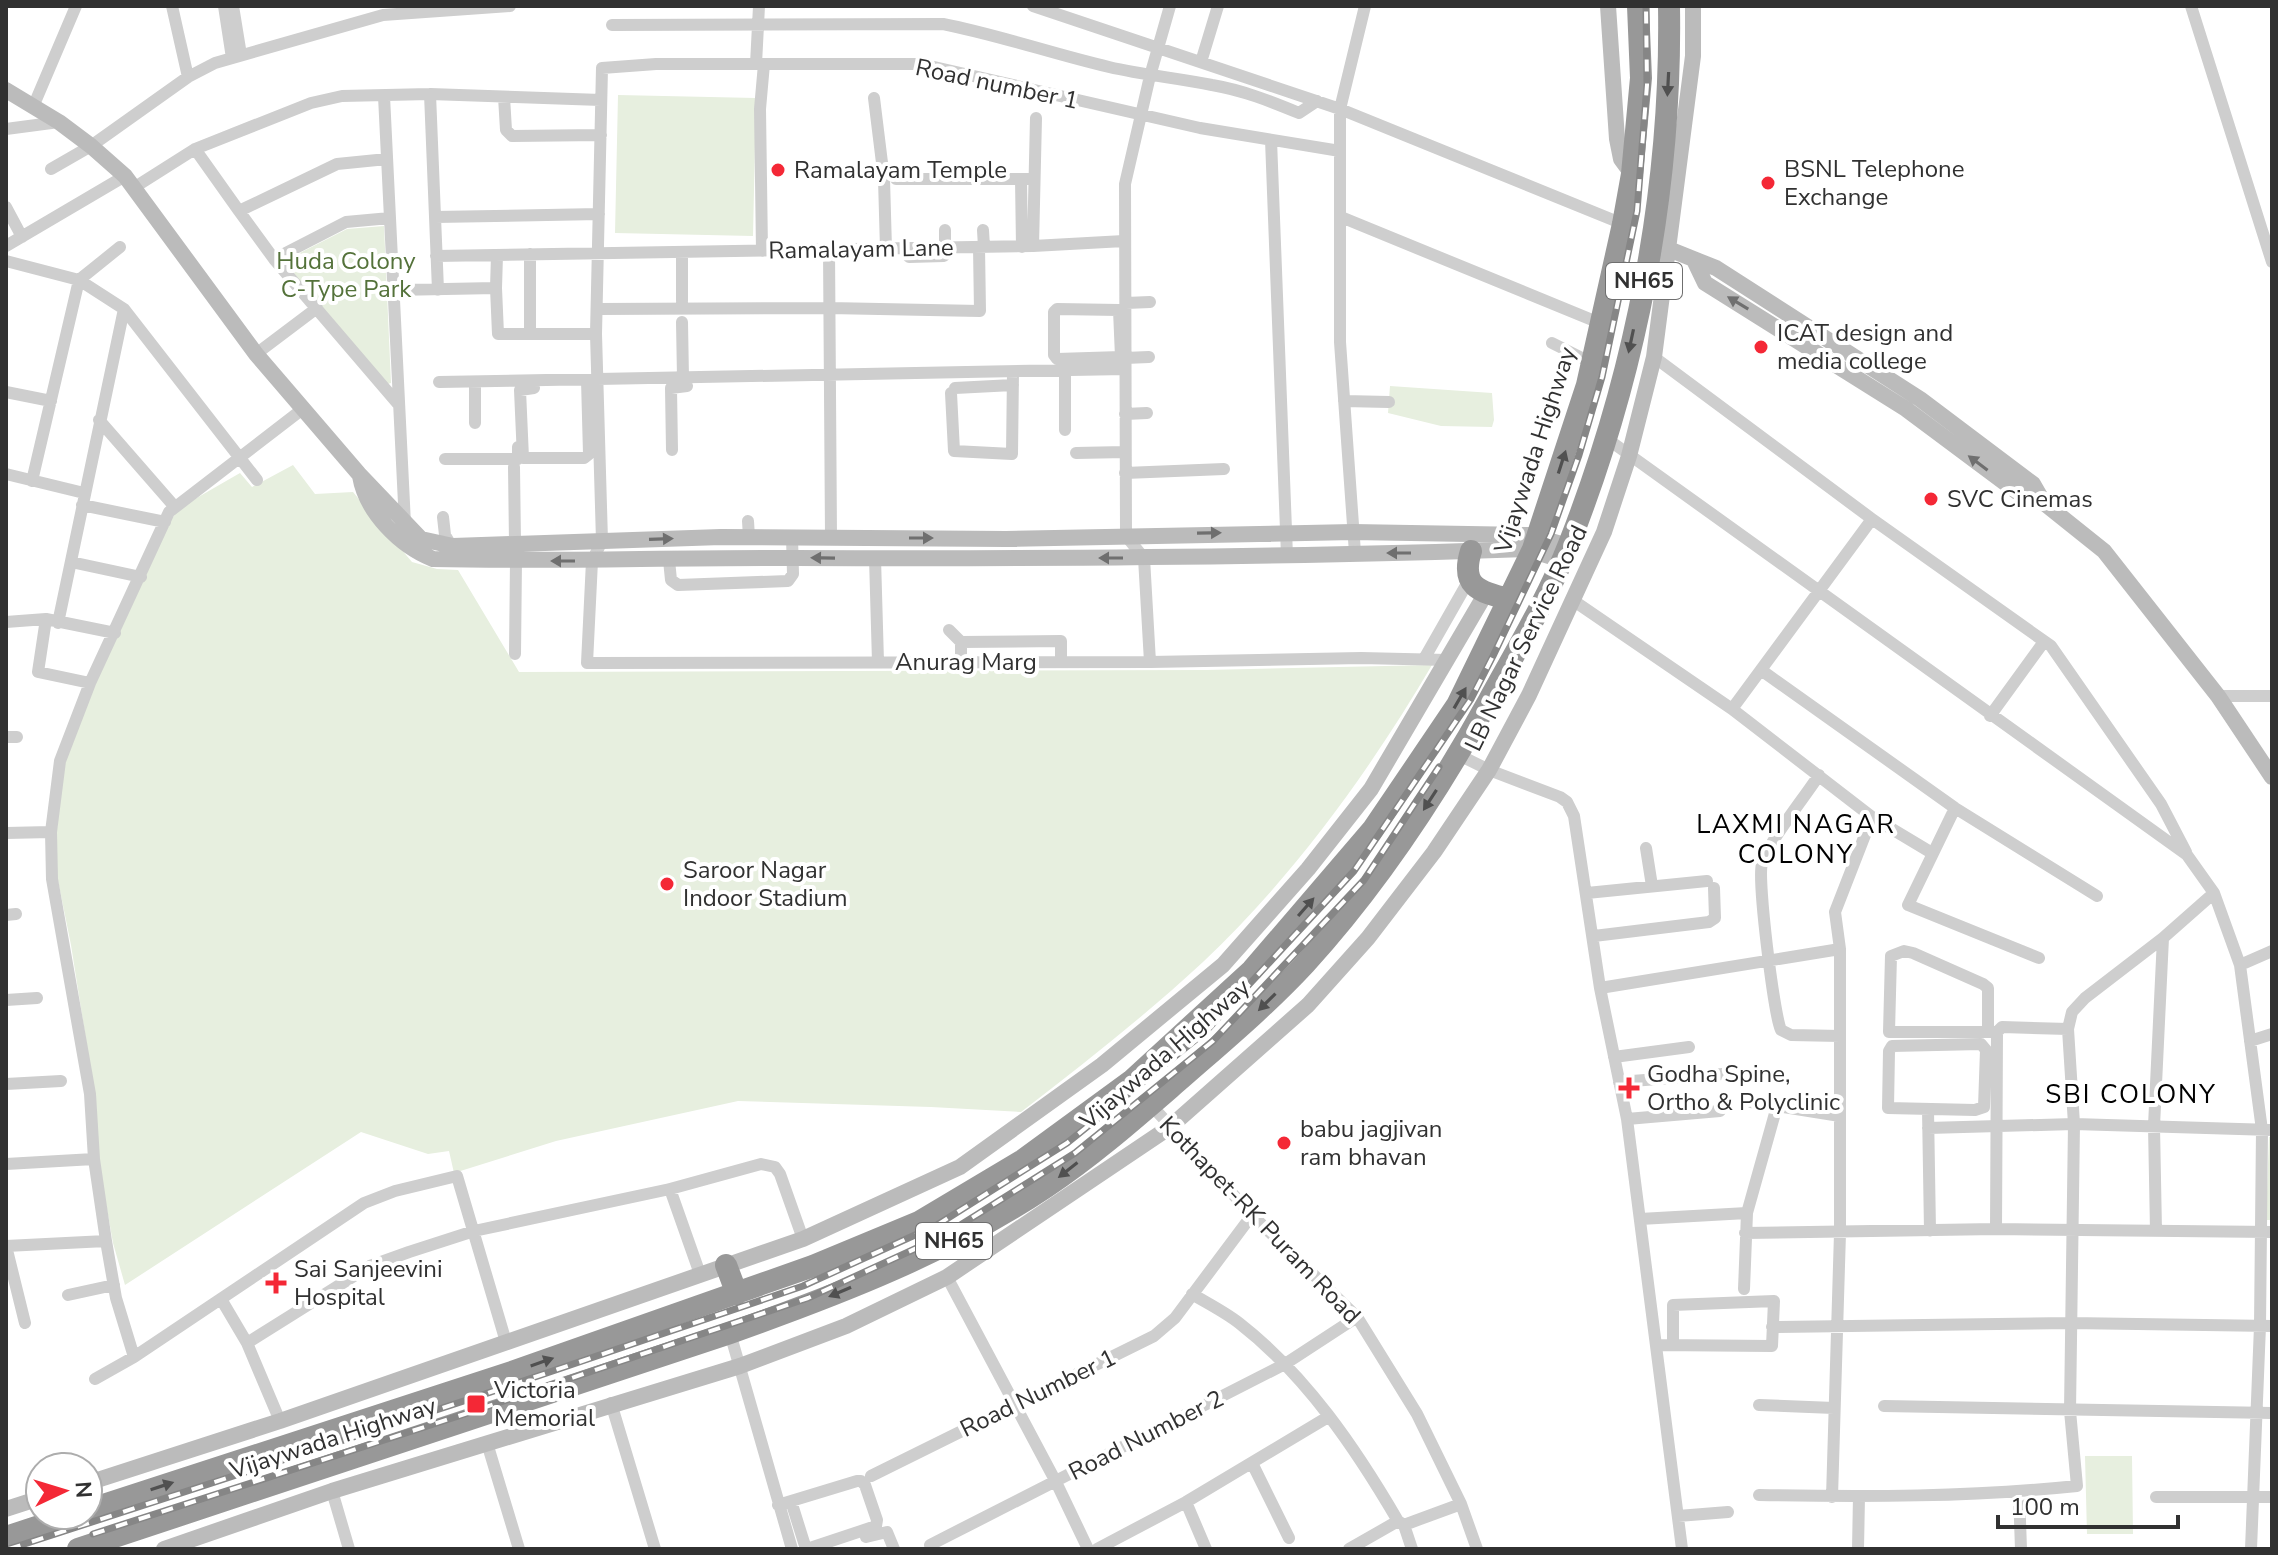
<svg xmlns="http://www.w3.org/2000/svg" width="2278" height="1555" font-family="'Nunito Sans',sans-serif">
	<rect width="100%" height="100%" fill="#fff"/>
	<path fill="#e7efdf" d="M 618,95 L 756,98 L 753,236 L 615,233 Z
		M 384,226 L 391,383 L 384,385 L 284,261 L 347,229 Z
		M 1390,386 L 1492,393 L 1494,420 L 1492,427 L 1441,426 L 1388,413 Z
		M 293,465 L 315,494 L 353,492 L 412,562 L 437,569 L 458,570 L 519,672 L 1206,670 L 1432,665 C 1369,772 1294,876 1203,962 C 1145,1016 1083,1064 1021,1112 L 931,1107 L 738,1101 L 556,1141 L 454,1173 L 449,1151 L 428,1154 L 361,1132 L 125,1285 L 113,1243 L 92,1124 L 95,1097 L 71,945 L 54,861 L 63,763 L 93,684 L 169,522 L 181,507 L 240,473 L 252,487 Z
		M 2269,1137 L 2272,1137 L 2272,1220 L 2266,1220 Z
		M 2085,1456 L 2132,1456 L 2133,1534 L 2087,1534 Z"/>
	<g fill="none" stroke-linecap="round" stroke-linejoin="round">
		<path stroke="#cecece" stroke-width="12" d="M 172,6 L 188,77
			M 224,6 L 232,58
			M 233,6 L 241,55
			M 1033,6 L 1340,109 L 1623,224
			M 2191,6 L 2272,262
			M 612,25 L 943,24 C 999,35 1053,54 1109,67 C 1143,75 1177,78 1212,85 C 1242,90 1270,101 1299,113 L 1317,101
			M 1201,62 L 1218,6
			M 756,64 L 759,6
			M 430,94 L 438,290
			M 384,96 L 405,524
			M 504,97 L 506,130 L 512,136 L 601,135
			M 874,98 L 884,179 L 886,249
			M 33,107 L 76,6
			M 6,129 L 59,122
			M 1271,140 L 1287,556
			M 195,149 L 239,211 L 337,164 L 387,159
			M 1340,151 L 1200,128 L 921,64 L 656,64 L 602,68 L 596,334 L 602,541 L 592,561 L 587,663 L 1150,662 L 1361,658 L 1447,660
			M 51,169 L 91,146 L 188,77 L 215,63 L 383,15 L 510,6
			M 896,179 L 1033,179
			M 1021,179 L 1022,247
			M 135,187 L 195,149 L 311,103 L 342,96 L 430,94 L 601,100
			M 6,207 L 22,237
			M 239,211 L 274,259 L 399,405
			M 435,217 L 599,214
			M 1341,217 L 1602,324
			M 945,230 L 945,248
			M 983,230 L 984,247
			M 6,246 L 125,176
			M 1033,246 L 1036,118
			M 829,250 L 831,537
			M 762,251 L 760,109 L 764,64
			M 682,252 L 682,301
			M 530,254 L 530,334
			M 436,256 L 1033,246 L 1124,241
			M 909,257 L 944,256
			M 274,259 L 346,222 L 390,218
			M 6,261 L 79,280 L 124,309 L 257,480
			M 496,288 L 497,255
			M 394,290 L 496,288 L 498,334 L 596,334
			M 1126,303 L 1150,302
			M 597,309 L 829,308 L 980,311 L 979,247
			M 1057,309 L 1119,310 L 1121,357 L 1057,359 L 1054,355 L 1054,312 Z
			M 682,322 L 683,378
			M 1552,343 L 1592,363
			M 256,354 L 317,308
			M 1654,357 L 1872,519 L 2051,646 L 2161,804 L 2186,852
			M 1125,358 L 1149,357
			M 1065,371 L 1065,430
			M 439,382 L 1125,369
			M 475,382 L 475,423
			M 534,388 L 520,390 L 523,458 L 584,458 L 589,454 L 587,380
			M 955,388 L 1013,385
			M 6,392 L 51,401
			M 951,393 L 954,451 L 1012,454 L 1013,372
			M 1344,401 L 1389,402
			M 1125,414 L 1147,413
			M 99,420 L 174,506
			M 1606,438 L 2187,855 L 2214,893 L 2240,965 L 2262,1130 L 2260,1326 L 2251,1549
			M 672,450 L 671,388 L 687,386
			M 1076,453 L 1125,452
			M 445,459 L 518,459 L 518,447
			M 514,467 L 515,543
			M 1125,473 L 1224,469
			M 6,474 L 84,493
			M 32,481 L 79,280 L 120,247
			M 82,505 L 165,522
			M 443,517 L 445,535 L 453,549
			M 748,521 L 749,537
			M 1355,553 L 1340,342 L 1340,109 L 1365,6
			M 875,558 L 878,662
			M 669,560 L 671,580 L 678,585 L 788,581 L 793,574 L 792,537
			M 71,562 L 141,577
			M 1574,601 L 1732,709 L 1872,817 L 1932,853
			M 46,619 L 38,672 L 90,683
			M 6,622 L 46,619 L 115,633
			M 58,623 L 124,309
			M 949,630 L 961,642
			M 515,654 L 516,560
			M 1424,659 L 1469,580
			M 961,662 L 961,642 L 1061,641 L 1061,662
			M 1150,662 L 1144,558 L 1126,536 L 1125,184 L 1150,76 L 1170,6
			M 1761,670 L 1955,808 L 2097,896
			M 2218,696 L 2272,696
			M 1732,709 L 1872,519
			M 1990,716 L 2043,643
			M 6,737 L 17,737
			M 1459,755 L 1489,770 L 1560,797 L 1567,802 L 1574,816 L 1600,988 L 1627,1119 L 1682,1549
			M 1819,775 C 1805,797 1768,842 1762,864 C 1757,878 1774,1015 1781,1030 L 1791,1035 L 1840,1036
			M 1955,808 L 1908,905 L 2039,958
			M 6,833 L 51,832
			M 1646,848 L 1652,886
			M 1587,893 L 1707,881
			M 6,915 L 16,914
			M 1594,936 L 1709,922 L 1715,918 L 1714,888
			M 2240,965 L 2272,951
			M 1600,988 L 1840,949
			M 6,1000 L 37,998
			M 1988,1032 L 1988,988 L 1983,984 L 1913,953 L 1904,951 L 1891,956 L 1889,1032 L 1997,1032
			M 2250,1041 L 2272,1034
			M 1981,1044 L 1986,1050 L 1984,1107 L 1975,1110 L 1888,1108 L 1889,1051 L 1892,1046 Z
			M 1614,1057 L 1689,1047
			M 1619,1082 L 1736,1073
			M 6,1084 L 61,1081
			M 1751,1102 L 1840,1116
			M 1151,1105 L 1252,1215 L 1357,1317 L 1417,1414 L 1461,1504 L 1477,1549
			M 1928,1110 L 1930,1231
			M 1627,1119 L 1720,1111
			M 1928,1128 L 2074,1124 L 2272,1130
			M 6,1164 L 94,1159
			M 670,1189 L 700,1274
			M 1640,1219 L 1747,1213
			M 1996,1229 L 1997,1032 L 2002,1027 L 2068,1029
			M 2156,1231 L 2154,1126 L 2163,938
			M 1745,1233 L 1996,1229 L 2272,1232
			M 6,1246 L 106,1241
			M 6,1246 L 25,1323
			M 947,1277 L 1056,1482 L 1088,1549
			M 1744,1289 L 1747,1213 L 1777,1106
			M 1192,1294 C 1207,1303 1225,1312 1239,1323 C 1306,1375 1356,1449 1398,1521 L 1404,1525 L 1412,1549
			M 68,1295 L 114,1285
			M 221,1299 L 247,1343 L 280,1421
			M 1772,1327 L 2070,1323 L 2272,1326
			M 730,1333 L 792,1549
			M 247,1343 L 370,1266 L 409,1252 L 474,1231 L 670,1189 L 761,1164 L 775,1167 L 780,1174 L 803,1239
			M 1657,1345 L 1772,1346 L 1774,1301 L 1673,1305 L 1673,1345
			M 134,1357 L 116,1298 L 106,1241 L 94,1159 L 90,1094 L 52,879 L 51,832 L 60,761 L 90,683 L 169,512 L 304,408
			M 95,1379 L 134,1357 L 364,1203 L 395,1191 L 457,1176 L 506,1342
			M 611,1403 L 655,1549
			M 1759,1405 L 1834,1408
			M 1884,1406 L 2272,1413
			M 487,1443 L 519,1549
			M 1252,1463 L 1289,1538
			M 871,1476 L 1154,1336 L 1175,1318 L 1252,1215
			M 332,1491 L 349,1549
			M 2019,1492 L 2021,1549
			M 1759,1495 C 1865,1497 1971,1497 2077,1486 L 2070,1411 L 2074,1124 L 2068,1029 L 2072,1012 L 2085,998 L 2163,938 L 2214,893
			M 1832,1497 L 1840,1233 L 1840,949 L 1835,912 L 1872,817
			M 2156,1497 L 2272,1497
			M 791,1501 L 806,1549
			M 1186,1502 L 1206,1549
			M 778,1505 L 857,1481 L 861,1481 L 865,1485 L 877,1520 L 876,1526 L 807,1549
			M 1678,1516 L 1728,1512
			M 1404,1525 L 1461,1504
			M 866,1537 L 887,1532 L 894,1549
			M 930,1545 L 1285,1364 L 1357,1317
			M 1097,1549 L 1186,1502 L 1328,1417
			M 1349,1549 L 1398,1521
			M 1858,1549 L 1859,1496"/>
		<path stroke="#bbb" stroke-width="16" d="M 1608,6 L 1617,139 L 1621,159 L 1632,174
			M 6,90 L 59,122 L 91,146 L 125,176 L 256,354 L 359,474 L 421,539 L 453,546 L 721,537 L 1006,539 L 1353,532 L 1530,535 L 1568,546
			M 1661,246 L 1716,268 L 1920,399 L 2033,484 L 2044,503 L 2104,551 L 2218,696 L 2272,777
			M 1694,260 L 1705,283 L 1906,409 L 2024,497 L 2044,503
			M 360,476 C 366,512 400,546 433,559 C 554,562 675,557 795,558 C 1039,559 1283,558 1526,549 L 1562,560
			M 88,1483 L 280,1421 L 803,1239 L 960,1167 L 1102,1065 L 1223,965 L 1308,869 L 1371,789 L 1486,593
			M 6,1509 L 40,1498
			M 164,1549 L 332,1491 L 740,1366 L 846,1326 L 947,1277 L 1170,1127 L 1308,1005 L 1368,938 L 1434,852 L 1489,770 L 1529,695 L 1604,532 L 1629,456 L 1654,357 L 1693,56 L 1693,6"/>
		<path stroke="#989898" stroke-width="22" d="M 1471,551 C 1460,586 1479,592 1508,599
			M 726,1265 L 737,1294
			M 88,1510 L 512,1372 L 813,1266 L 919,1222 L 1023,1160 L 1131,1081 L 1252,970 L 1373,829 L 1457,705 L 1533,549 L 1587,385 L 1623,224 L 1632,174 L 1641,78 L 1638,6
			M 6,1537 L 73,1515
			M 78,1549 L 730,1333 C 840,1294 949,1252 1046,1187 C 1094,1155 1139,1115 1183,1077 C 1224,1041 1267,1005 1305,964 C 1378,884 1437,794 1489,700 C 1517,649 1548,598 1569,544 C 1636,374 1672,189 1669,6"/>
		<g stroke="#868686" stroke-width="7">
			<path id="rail" d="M 93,1534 L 477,1410 L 808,1298 L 943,1236 L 1075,1153 L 1213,1041 L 1364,880 L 1439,767
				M 9,1549 L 473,1398 L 803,1286 L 937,1225 L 1067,1143 L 1205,1032 L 1354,871 L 1471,699 L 1493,656 L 1551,534 L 1579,455 L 1602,377 L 1637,211 L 1647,85 L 1646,6"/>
		</g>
		<use href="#rail" stroke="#fff" stroke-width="4" stroke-dasharray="12" stroke-linecap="butt"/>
	</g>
	<defs><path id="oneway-solid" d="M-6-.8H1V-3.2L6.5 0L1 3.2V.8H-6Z" transform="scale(2)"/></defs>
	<g fill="#505050">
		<use href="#oneway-solid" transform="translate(1668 84) rotate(93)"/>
		<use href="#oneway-solid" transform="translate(1631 341) rotate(102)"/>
		<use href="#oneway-solid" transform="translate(1562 462) rotate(-72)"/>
		<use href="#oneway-solid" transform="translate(1460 698) rotate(-60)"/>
		<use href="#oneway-solid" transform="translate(1430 800) rotate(123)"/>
		<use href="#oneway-solid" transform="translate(1306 907) rotate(-49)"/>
		<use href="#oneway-solid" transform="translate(1267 1002) rotate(135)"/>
		<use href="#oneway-solid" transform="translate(1068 1170) rotate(142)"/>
		<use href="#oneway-solid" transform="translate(840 1292) rotate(157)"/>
		<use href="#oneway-solid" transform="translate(542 1362) rotate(-19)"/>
		<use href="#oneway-solid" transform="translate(162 1486) rotate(-18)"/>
	</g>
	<g fill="#6f6f6f">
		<use href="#oneway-solid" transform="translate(1738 303) rotate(-149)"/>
		<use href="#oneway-solid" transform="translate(1978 463) rotate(-143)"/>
		<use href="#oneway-solid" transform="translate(1209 533) rotate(-1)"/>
		<use href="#oneway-solid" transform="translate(921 538)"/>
		<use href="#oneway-solid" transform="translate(661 539) rotate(-2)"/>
		<use href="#oneway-solid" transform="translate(1399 553) rotate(180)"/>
		<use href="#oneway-solid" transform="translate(823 558) rotate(-179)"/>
		<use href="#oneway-solid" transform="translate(1111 558) rotate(180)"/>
		<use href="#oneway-solid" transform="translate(563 561) rotate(-180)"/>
	</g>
	<g fill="#f42836" stroke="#fff" stroke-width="3">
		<circle cx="778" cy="170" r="8"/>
		<circle cx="1768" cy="183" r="8"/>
		<circle cx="1761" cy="347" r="8"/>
		<circle cx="1931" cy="499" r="8"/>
		<circle cx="667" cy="884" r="8"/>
		<path d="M1625 1076h8v8h8v8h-8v8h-8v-8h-8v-8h8z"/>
		<circle cx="1284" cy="1143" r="8"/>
		<path d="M272 1271h8v8h8v8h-8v8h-8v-8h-8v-8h8z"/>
		<rect x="466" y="1394" width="20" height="20" rx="4"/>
	</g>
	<g text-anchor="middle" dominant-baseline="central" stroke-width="8" stroke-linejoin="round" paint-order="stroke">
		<g fill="#fff" stroke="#6f6f6f" stroke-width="2">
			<rect x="1606" y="263" width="76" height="36" rx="6"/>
			<rect x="916" y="1223" width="76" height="36" rx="6"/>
		</g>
		<g font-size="22" font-weight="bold" fill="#313131">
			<text x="1644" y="281">NH65</text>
			<text x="954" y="1241">NH65</text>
		</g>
		<g font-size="24" fill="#313131" stroke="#fff">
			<text transform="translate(997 84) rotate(12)">Road number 1</text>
			<text transform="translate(861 249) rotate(-1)">Ramalayam Lane</text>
			<text transform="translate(1535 450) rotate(-72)">Vijaywada Highway</text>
			<text transform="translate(1526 638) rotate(-64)">LB Nagar Service Road</text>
			<text x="966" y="662">Anurag Marg</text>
			<text transform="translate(1165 1054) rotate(-41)">Vijaywada Highway</text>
			<text transform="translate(1260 1220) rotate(46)">Kothapet-RK Puram Road</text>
			<text transform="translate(1038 1393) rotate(-26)">Road Number 1</text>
			<text transform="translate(1146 1435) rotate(-27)">Road Number 2</text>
			<text transform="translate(333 1438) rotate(-18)">Vijaywada Highway</text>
		</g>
		<g font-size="24" fill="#313131" stroke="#fff" text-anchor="start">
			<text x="1784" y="169">BSNL Telephone<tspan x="1784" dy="28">Exchange</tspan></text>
			<text x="794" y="170">Ramalayam Temple</text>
			<text x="1777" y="333">ICAT design and<tspan x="1777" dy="28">media college</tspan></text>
			<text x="1947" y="499">SVC Cinemas</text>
			<text x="683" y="870">Saroor Nagar<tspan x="683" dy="28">Indoor Stadium</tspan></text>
			<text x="1647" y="1074">Godha Spine,<tspan x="1647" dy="28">Ortho &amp; Polyclinic</tspan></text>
			<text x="1300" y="1129">babu jagjivan<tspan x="1300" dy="28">ram bhavan</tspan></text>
			<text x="294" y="1269">Sai Sanjeevini<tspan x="294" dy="28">Hospital</tspan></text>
			<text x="494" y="1390">Victoria<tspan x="494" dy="28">Memorial</tspan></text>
		</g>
		<g font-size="24" fill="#54723a" stroke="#fff">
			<text x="346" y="261">Huda Colony<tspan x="346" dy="28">C-Type Park</tspan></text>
		</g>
		<g font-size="26" letter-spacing="2" fill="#000" stroke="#fff">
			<text x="1796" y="824">LAXMI NAGAR<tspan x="1796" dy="30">COLONY</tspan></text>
			<text x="2131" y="1094">SBI COLONY</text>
		</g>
	</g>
	<rect width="2278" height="1555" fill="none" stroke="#313131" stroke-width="16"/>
	<g transform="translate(64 1491) rotate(86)"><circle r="38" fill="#ffffff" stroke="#adadad" stroke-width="2"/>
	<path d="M0-6L14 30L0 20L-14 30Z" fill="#f42836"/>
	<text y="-12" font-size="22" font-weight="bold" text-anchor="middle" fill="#313131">N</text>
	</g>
	<path d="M1998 1515v12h180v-12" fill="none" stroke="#313131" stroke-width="4"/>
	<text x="2010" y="1515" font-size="24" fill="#313131" stroke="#ffffff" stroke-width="6" paint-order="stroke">100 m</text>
</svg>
